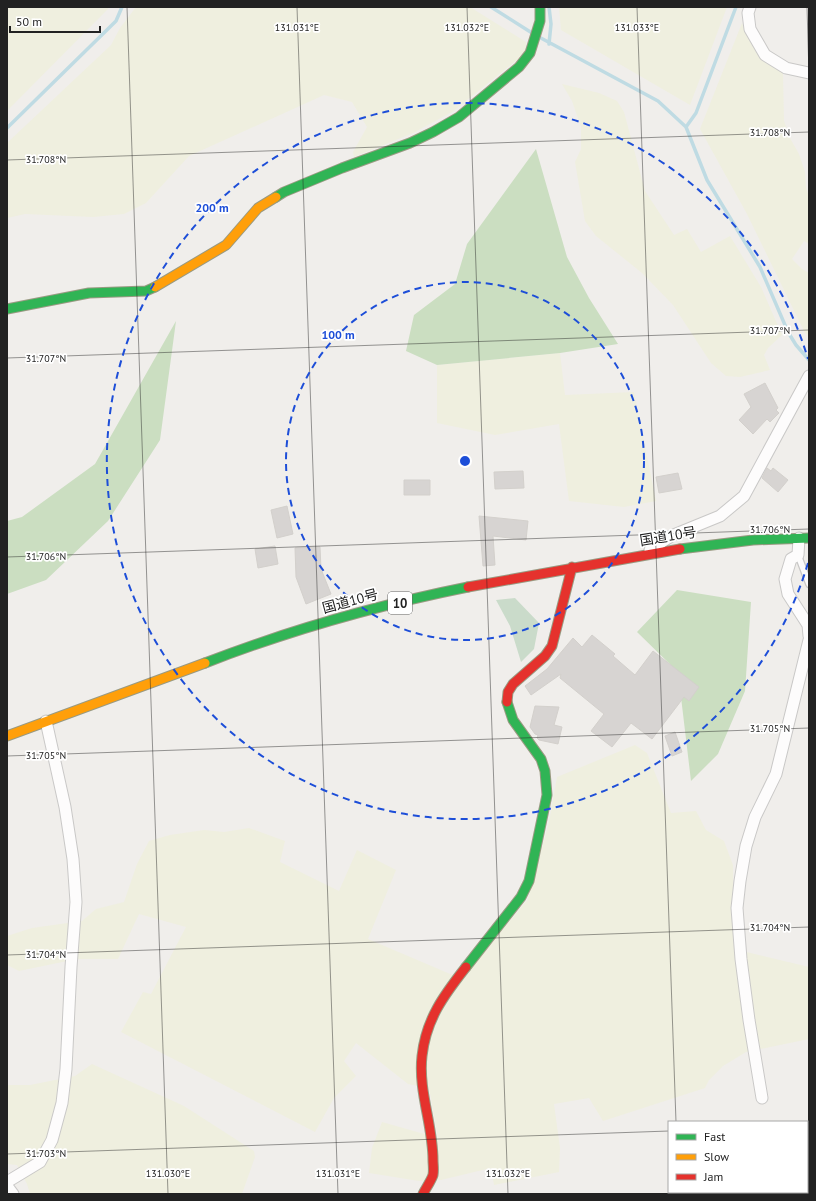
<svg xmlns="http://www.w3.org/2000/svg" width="816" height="1201" font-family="'PT Sans','Noto Sans JP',sans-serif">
	<rect width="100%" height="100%" fill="#f0eeeb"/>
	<path fill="#efefdf" d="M 7,7 L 109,7 L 107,10 L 7,111 Z
		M 136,7 L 470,7 L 526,42 L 526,50 L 517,60 L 452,112 L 413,133 L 354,157 L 353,152 L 367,127 L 352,102 L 324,95 L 189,156 L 146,203 L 124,214 L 93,217 L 25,214 L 7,218 L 7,143 L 111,45 L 120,28 Z
		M 559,7 L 727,7 L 690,105 L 561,30 Z
		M 742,23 L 748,36 L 779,68 L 783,74 L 784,121 L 791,140 L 799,154 L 805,172 L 806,188 L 809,196 L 809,244 L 804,241 L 792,259 L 802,269 L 809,273 L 809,336 L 805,333 L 747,214 L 700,129 Z
		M 562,84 L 599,93 L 617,101 L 624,112 L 645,191 L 674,235 L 687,229 L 701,252 L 730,236 L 761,287 L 782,335 L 768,348 L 764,355 L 770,370 L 740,377 L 726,376 L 711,363 L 673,305 L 642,273 L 596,236 L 585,221 L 575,162 L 581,149 L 581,127 L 572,101 Z
		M 560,353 L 565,395 L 634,392 L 656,501 L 624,507 L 569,501 L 559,424 L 495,435 L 437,423 L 437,365 Z
		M 635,745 L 647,753 L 671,813 L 696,811 L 706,830 L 724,841 L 733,865 L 734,949 L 809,967 L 809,1039 L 746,1052 L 723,1066 L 709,1080 L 705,1088 L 603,1121 L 589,1098 L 554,1104 L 560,1148 L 559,1172 L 494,1185 L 491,1168 L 441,1180 L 419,1181 L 369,1173 L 372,1148 L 382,1122 L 438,1138 L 429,1088 L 408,1084 L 356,1043 L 344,1061 L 356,1076 L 334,1098 L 315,1132 L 121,1032 L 143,992 L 151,994 L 186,927 L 139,914 L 118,959 L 77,959 L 19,971 L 7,965 L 7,936 L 32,928 L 82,921 L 96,909 L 124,902 L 137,864 L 149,841 L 170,835 L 204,830 L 224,832 L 249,828 L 285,841 L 280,862 L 339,891 L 357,850 L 396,870 L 368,939 L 462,979 L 528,899 L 549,822 L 557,777 Z
		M 92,1064 L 184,1106 L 254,1151 L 255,1157 L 242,1194 L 30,1194 L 27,1184 L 17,1165 L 7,1164 L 7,1085 L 30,1085 L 75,1076 Z"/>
	<path fill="#cbdec1" d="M 536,149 L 567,257 L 589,298 L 618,344 L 560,353 L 437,365 L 406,351 L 414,315 L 455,284 L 467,244 Z
		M 176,321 L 160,440 L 108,521 L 46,580 L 7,594 L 7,521 L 22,517 L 95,464 Z
		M 677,590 L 751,602 L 745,691 L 718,754 L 691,781 L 678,672 L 637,632 Z"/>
	<path fill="#cadbca" d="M 515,598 L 539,623 L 534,649 L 521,662 L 510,626 L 496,600 Z"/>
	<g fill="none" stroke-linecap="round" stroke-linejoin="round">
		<path stroke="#bfdbe3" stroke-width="3.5" d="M 491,7 L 532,33
			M 549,7 L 551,24 L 549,44
			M 539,37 L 658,101 L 686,127 L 707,180 L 760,267 L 788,332 L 796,345 L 809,360
			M 686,127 L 696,113 L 736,7
			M 7,128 L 116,21 L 122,7"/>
	</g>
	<path fill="#d7d4d2" stroke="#d3d0cc" d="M 765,383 L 778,408 L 776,410 L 779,413 L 770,422 L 767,419 L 753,434 L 739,420 L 751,407 L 744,394 Z
		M 767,468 L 771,471 L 773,468 L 788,480 L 778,492 L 762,478 Z
		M 523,471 L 524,488 L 495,489 L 494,472 Z
		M 678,473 L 682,489 L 659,493 L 656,477 Z
		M 404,480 L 430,480 L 430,495 L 404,495 Z
		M 287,506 L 293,534 L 277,538 L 271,510 Z
		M 479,516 L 528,521 L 526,540 L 493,536 L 495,565 L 483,566 Z
		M 275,546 L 278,564 L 258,568 L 255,549 Z
		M 320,547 L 321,569 L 331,594 L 306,604 L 296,577 L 295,548 Z
		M 592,635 L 615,654 L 613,656 L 635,675 L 653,651 L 699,687 L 689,701 L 684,697 L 652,739 L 631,723 L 612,747 L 591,731 L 604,714 L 560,678 L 561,674 L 531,695 L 525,686 L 547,669 L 573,638 L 582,647 Z
		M 535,706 L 559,707 L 554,725 L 562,727 L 558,744 L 539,740 L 537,738 L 538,735 L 535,734 L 530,727 Z
		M 675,732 L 682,752 L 672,756 L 665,736 Z"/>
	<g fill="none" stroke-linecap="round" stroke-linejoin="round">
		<g stroke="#c9c8c7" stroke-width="8">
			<path id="lane" d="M 798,555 L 809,584"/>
		</g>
		<g stroke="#c9c8c7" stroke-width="13">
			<path id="street" d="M 750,7 L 748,13 L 750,29 L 765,55 L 786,68 L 809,73
				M 799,538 L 798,555 L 791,559 L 785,579 L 788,594 L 808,625 L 809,636
				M 650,550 L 671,536 L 720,516 L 744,496 L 809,376
				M 762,1098 L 749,1020 L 741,959 L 737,908 L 740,881 L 746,846 L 755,817 L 776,774 L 809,640
				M 7,1182 L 40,1162 L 52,1140 L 62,1103 L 66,1069 L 71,967 L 76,902 L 73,859 L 65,807 L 46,721
				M 7,1186 L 13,1194"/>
		</g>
		<g stroke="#999a82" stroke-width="11">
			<path id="fast" d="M 276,197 L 284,192 L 342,168 L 410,143 L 433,132 L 459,117 L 519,67 L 530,53 L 540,21 L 540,7
				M 7,309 L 89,293 L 146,291 L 155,287
				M 680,549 L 753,540 L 809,538
				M 205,663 C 290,630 378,605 468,587
				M 466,967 L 521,897 L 529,881 L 547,795 L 545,771 L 541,759 L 513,720 L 507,702"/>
		</g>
		<g stroke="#999a82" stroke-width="11">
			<path id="slow" d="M 155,287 L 226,245 L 258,208 L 276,197
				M 7,736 L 205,663"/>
		</g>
		<g stroke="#999a82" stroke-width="11">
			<path id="jam" d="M 468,587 L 680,549
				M 507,702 L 508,692 L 513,684 L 545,656 L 552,646 L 572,567
				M 423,1194 C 426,1188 431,1181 433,1175 C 434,1170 433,1164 433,1160 C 433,1125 418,1091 422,1056 C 426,1019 444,995 466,967"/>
		</g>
		<use href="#lane" stroke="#fdfcfc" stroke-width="5.5"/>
		<use href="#street" stroke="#fdfcfc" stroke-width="11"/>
		<use href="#fast" stroke="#30b455" stroke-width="9"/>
		<use href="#slow" stroke="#ff9f0a" stroke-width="9"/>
		<use href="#jam" stroke="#e5322d" stroke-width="9"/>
	</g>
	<path fill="none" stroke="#222" stroke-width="1" stroke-opacity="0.45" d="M 127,7 L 168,1194M 297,7 L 338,1194M 467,7 L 508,1194M 637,7 L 676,1122M 807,7 L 809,75M 7,160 L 809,132M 7,358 L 809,330M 7,557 L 809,529M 7,756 L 809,728M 7,955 L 809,927M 807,1126 L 809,1126M 7,1154 L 669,1131M 678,1192 L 678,1194"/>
	<g fill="none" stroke="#1d4ed8" stroke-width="2" stroke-dasharray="7 5">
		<circle cx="465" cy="461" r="179"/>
		<path d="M808 563A358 358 0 1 1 808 359"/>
	</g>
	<g text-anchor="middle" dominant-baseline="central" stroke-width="3.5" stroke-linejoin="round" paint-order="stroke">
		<rect fill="#fff" stroke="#646464" stroke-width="1" x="388" y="592" width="24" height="22" rx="3"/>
		<g font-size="13" font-weight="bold" fill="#222">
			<text x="400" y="603">10</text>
		</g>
		<g font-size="14" fill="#222" stroke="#fff">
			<text transform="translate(668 536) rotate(-9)">国道10号</text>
			<text transform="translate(350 601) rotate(-15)">国道10号</text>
		</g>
	</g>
	<g font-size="10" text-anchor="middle" fill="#222" stroke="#fff" stroke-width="3.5" stroke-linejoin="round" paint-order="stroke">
		<text x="297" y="31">131.031°E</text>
		<text x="467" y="31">131.032°E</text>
		<text x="637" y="31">131.033°E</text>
		<text x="770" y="136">31.708°N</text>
		<text x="46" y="163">31.708°N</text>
		<text x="770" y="334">31.707°N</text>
		<text x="46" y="362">31.707°N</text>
		<text x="770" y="533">31.706°N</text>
		<text x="46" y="560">31.706°N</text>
		<text x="770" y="732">31.705°N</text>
		<text x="46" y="759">31.705°N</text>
		<text x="770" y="931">31.704°N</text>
		<text x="46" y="958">31.704°N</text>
		<text x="46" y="1157">31.703°N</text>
		<text x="168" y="1177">131.030°E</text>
		<text x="338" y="1177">131.031°E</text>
		<text x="508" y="1177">131.032°E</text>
	</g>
	<circle cx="465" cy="461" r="6" fill="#1d4ed8" stroke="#fff" stroke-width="2"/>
	<g font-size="12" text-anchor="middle" font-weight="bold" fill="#1d4ed8" stroke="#fff" stroke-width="3.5" stroke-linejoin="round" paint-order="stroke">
		<text x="212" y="212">200 m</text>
		<text x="338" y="339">100 m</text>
	</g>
	<rect width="816" height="1201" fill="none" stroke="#222222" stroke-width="16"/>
	<rect x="668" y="1121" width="140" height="72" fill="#ffffff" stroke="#a7a7a7"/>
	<rect x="676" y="1134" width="20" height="6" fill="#30b455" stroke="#a7a7a7"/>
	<text x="704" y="1141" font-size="12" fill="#222222">Fast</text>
	<rect x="676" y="1154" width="20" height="6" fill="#ff9f0a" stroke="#a7a7a7"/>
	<text x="704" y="1161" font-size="12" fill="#222222">Slow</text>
	<rect x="676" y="1174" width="20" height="6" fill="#e5322d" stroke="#a7a7a7"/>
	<text x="704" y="1181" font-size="12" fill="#222222">Jam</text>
	<path d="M10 26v6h90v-6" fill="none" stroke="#222222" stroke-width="2"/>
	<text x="16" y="26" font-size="12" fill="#222222" stroke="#ffffff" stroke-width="3" paint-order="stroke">50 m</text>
</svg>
